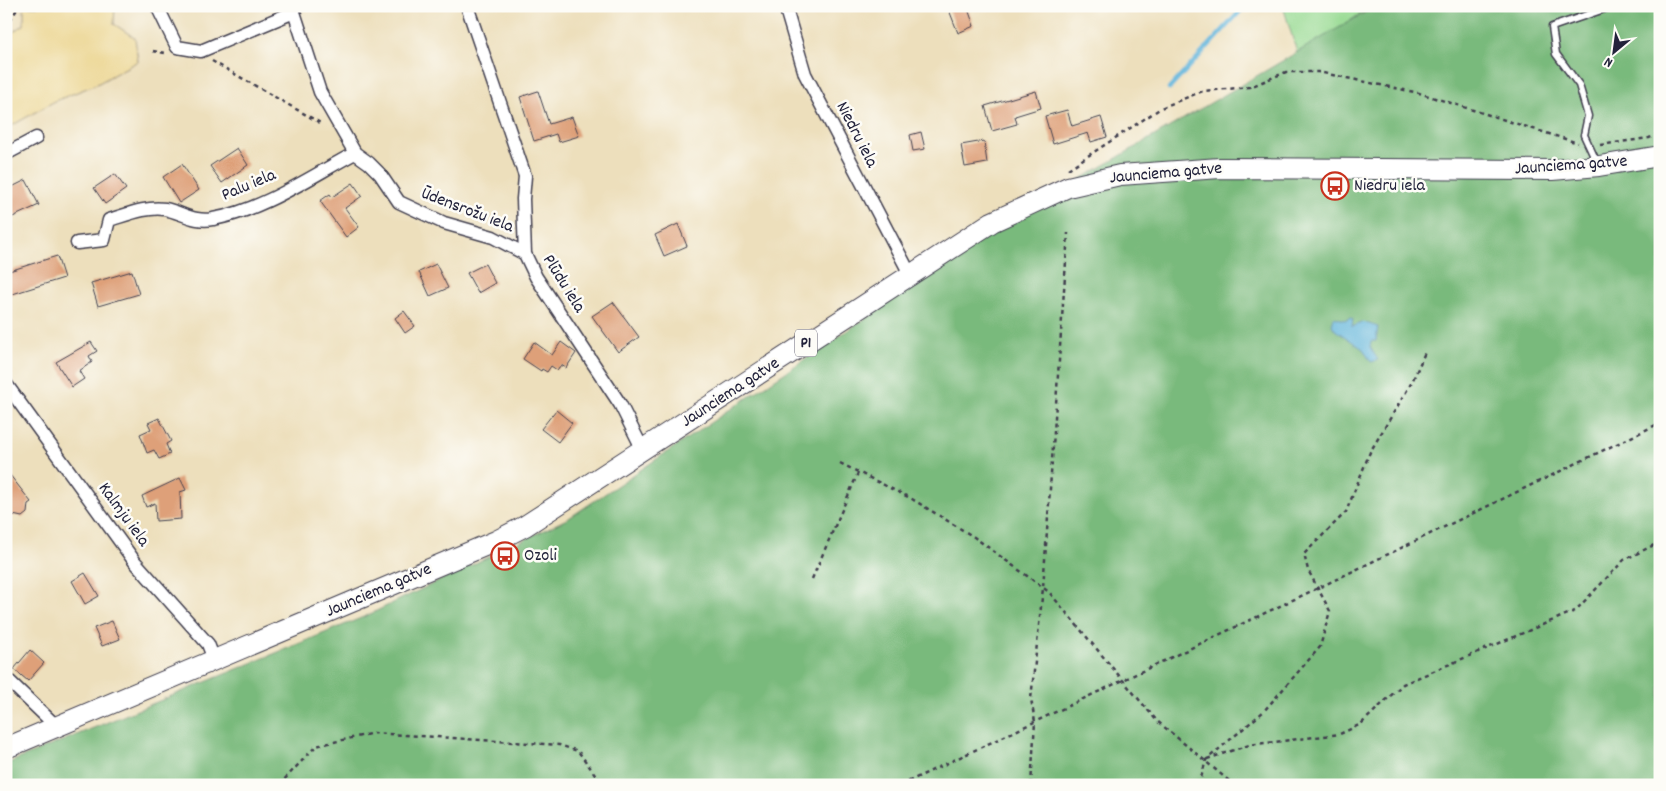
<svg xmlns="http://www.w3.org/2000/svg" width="1666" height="791" font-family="Dekko,sans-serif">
	<rect width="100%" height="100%" fill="#fdfcf7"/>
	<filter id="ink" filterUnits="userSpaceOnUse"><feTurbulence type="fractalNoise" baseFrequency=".02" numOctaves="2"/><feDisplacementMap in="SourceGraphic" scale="10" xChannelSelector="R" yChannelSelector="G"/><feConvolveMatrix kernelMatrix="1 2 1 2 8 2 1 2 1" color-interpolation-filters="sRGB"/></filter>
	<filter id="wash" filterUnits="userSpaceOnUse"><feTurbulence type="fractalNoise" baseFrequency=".0096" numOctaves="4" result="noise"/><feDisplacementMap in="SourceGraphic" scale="20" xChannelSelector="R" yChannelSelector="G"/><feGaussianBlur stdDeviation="1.12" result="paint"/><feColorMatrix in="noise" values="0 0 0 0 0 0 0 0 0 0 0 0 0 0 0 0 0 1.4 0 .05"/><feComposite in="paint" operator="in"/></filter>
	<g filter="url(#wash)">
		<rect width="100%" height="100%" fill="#eddfbc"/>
		<path fill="#97da92" stroke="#5c7e66" d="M 1283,6 L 1372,6 L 1298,56 Z"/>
		<path fill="#79ba7c" stroke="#4e6e5c" d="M 1376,6 L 1660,6 L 1660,785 L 6,785 L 6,764 L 366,616 L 569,518 L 1016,217 Z"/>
		<path fill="#eeda9e" stroke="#887e6c" d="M 24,6 L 115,6 L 114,24 L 135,38 L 138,61 L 97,84 L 55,101 L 6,129 L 6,36 L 24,25 Z"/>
		<path fill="#5db3da" stroke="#406a8a" d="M 1334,317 L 1344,320 L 1351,318 L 1353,319 L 1352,327 L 1363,322 L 1378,327 L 1376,341 L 1371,341 L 1370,347 L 1378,360 L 1371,362 L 1363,349 L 1335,330 L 1332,325 Z"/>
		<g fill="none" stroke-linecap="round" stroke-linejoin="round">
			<path stroke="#5db3da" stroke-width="4.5" d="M 1169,89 L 1245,6"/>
		</g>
		<g id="blocks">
			<path fill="#dea079" d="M 958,6 L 967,6 L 974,26 L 958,33 L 949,10 Z
				M 538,91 L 549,124 L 572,117 L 579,136 L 559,142 L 556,134 L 534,141 L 520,97 Z
				M 1036,91 L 1041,108 L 1015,116 L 1017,124 L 992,131 L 985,106 Z
				M 1067,110 L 1072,126 L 1101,117 L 1107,137 L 1091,142 L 1088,133 L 1053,144 L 1045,116 Z
				M 921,132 L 925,149 L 913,151 L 910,135 Z
				M 984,141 L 987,163 L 965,167 L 961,145 Z
				M 237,148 L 248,165 L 222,183 L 210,166 Z
				M 182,164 L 199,190 L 179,203 L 163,177 Z
				M 115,174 L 126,189 L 105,204 L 94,188 Z
				M 26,180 L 39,205 L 6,220 L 6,190 Z
				M 353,183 L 362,196 L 345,208 L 359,227 L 346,237 L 320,201 L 330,194 L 332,197 Z
				M 678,224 L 687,246 L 664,256 L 655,235 Z
				M 57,256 L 64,278 L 6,296 L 6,272 Z
				M 436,264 L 448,288 L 430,296 L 419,272 Z
				M 485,264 L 495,283 L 478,293 L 467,273 Z
				M 132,271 L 139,294 L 98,306 L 91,283 Z
				M 613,302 L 639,337 L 618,352 L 592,316 Z
				M 404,311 L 415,326 L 405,333 L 395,318 Z
				M 91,342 L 97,351 L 89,356 L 92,362 L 79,371 L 84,379 L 72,387 L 56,362 Z
				M 534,342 L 552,355 L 561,342 L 576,353 L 566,368 L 561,365 L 557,370 L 551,366 L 547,372 L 542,369 L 541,371 L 523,359 Z
				M 556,410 L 572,423 L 558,442 L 541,429 Z
				M 159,418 L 171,441 L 166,444 L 170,454 L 159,459 L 154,450 L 147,453 L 140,434 L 151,429 L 148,423 Z
				M 6,470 L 31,502 L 28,504 L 27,513 L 22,517 L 13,515 L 6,521 Z
				M 180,478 L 186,490 L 180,492 L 181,519 L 156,521 L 155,503 L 146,507 L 142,496 Z
				M 85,573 L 99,596 L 85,604 L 72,581 Z
				M 112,621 L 120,639 L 102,646 L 94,628 Z
				M 30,650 L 44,663 L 28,681 L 14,669 Z"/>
		</g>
	</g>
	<g filter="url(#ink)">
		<use href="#blocks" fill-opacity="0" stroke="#403e4e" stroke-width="1"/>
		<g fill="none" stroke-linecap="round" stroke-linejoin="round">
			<g stroke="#403e4e" stroke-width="9">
				<path id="lane" d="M 1597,163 L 1584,135 L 1588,116 L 1579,85 L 1556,54 L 1552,27 L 1613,6"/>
			</g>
			<g stroke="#403e4e" stroke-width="15">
				<path id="street" d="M 157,6 L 177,47 L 201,51 L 294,12 L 320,92 L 355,153 L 369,163 L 380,174 L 399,202 L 444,223 L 493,237 L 525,254
					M 467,6 L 525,176 L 523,199 L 525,254 L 536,277 L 620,404 L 643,450
					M 785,6 L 805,74 L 910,274
					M 6,154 L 36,138
					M 77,243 L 104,240 L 109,220 C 126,215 147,206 165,209 C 181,212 195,223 213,219 C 263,210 310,177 355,153
					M 6,384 L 135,562 L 208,644 L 215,662
					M 6,678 L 57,727"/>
			</g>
			<g stroke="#403e4e" stroke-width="22">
				<path id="primary" d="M 6,748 L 496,541 L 525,526 L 992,222 L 1068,187 L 1120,175 L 1220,168 L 1552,170 L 1599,166 L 1660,156"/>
			</g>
			<path stroke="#403e4e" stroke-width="2.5" stroke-dasharray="4 4" stroke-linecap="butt" d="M 6,27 L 19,6
				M 153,51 L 165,53
				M 212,61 L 322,124
				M 1600,145 L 1649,138 L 1660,134
				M 1068,169 L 1161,108 L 1203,91 L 1250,87 L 1286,72 L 1318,72 L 1419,93 L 1578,143
				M 840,463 L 912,499 L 974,537 L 1049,592 L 1157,721 L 1234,785
				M 812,579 L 858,473
				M 1207,759 L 1249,745 L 1340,734 L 1361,724 L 1403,684 L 1575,611 L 1624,560 L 1660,542
				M 228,785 L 243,785
				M 279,785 L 316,746 L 374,733 L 559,745 L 578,751 L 603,785
				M 901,785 L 1318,588 L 1660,423
				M 1031,785 L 1035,722 L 1031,699 L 1043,588 L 1068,233
				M 1199,785 L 1206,760 L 1263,712 L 1320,647 L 1330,611 L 1308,570 L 1304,554 L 1346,512 L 1370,452 L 1412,382 L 1426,350"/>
			<use href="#lane" stroke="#fff" stroke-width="6"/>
			<use href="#street" stroke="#fff" stroke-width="12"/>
			<use href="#primary" stroke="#fff" stroke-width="20"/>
		</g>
	</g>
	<defs>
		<g id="bus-ring" transform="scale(1.4375)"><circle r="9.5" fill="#fdfcf7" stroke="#c8321e" stroke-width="1.5"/><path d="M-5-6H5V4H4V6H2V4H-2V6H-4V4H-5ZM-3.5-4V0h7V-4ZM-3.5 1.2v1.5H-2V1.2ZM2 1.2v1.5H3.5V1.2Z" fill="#c8321e"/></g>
	</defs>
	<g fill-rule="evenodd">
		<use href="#bus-ring" x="1335" y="186"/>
		<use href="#bus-ring" x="505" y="556"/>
	</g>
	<g text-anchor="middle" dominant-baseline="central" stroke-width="5" stroke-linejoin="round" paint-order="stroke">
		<rect fill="#fdfcf7" stroke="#646373" stroke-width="1" x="795" y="329.5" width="22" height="27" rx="4"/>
		<g font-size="16" font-weight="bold" fill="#22223b">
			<text x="806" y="343">P1</text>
		</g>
		<g font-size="18" fill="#22223b" stroke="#fdfcf7">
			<text transform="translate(856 135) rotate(63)">Niedru iela</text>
			<text transform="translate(1571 166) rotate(-4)">Jaunciema gatve</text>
			<text transform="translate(1166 174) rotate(-5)">Jaunciema gatve</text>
			<text transform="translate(249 186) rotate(-23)">Palu iela</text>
			<text transform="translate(467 211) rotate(21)">Ūdensrožu iela</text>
			<text transform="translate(563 284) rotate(58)">Plūdu iela</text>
			<text transform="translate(731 393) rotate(-33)">Jaunciema gatve</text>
			<text transform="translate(123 515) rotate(54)">Kalmju iela</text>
			<text transform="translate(379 591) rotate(-23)">Jaunciema gatve</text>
		</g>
		<g font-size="18" fill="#22223b" stroke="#fdfcf7" text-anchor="start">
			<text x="1354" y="186">Niedru iela</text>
			<text x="524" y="556">Ozoli</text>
		</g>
	</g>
	<rect width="1666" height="791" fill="none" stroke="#fdfcf7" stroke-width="25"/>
	<g transform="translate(1614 52) rotate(209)" stroke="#fdfcf7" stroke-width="4" paint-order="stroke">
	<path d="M0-4L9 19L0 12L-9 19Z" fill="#22223b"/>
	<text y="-8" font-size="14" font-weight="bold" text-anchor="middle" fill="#22223b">N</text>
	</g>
</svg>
